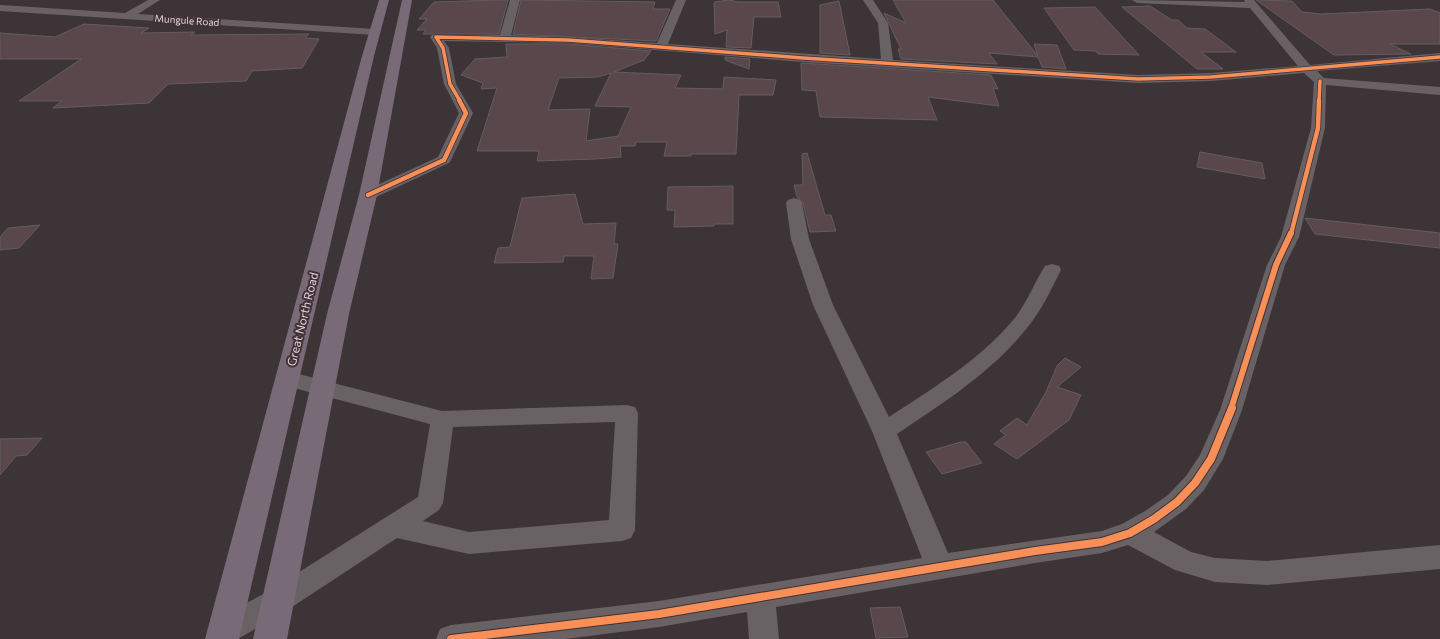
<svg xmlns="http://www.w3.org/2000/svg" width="1440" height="639" font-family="Commissioner,sans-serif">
	<rect width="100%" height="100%" fill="#3d3438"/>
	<path fill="#59474b" stroke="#645c5e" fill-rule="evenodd" d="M 498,0 L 508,0 L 499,34 L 423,34 L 426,30 L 417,30 L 427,19 L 419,19 L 434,2 Z
		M 521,0 L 655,2 L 653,9 L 670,9 L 656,41 L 513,34 Z
		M 729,0 L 738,2 L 778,2 L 781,17 L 754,17 L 751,48 L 726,47 L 727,30 L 715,34 L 714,2 Z
		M 893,0 L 993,0 L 1038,56 L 1034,44 L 1057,45 L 1066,69 L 1042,67 L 1038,57 L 989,53 L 997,64 L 901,59 L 898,49 L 901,49 L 884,13 L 906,23 Z
		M 1256,0 L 1292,1 L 1302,12 L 1321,14 L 1430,9 L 1440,13 L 1440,44 L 1390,44 L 1411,54 L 1334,55 Z
		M 839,1 L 850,55 L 820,53 L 820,5 Z
		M 1150,6 L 1172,20 L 1178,20 L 1187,28 L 1205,29 L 1236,52 L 1201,52 L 1223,69 L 1197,69 L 1122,7 Z
		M 1095,7 L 1139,55 L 1098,54 L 1096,51 L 1074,50 L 1044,8 Z
		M 84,24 L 149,28 L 141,33 L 195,32 L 191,35 L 309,34 L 305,38 L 319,39 L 302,68 L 252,71 L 246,81 L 168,84 L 149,103 L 53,108 L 62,101 L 19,101 L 81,59 L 0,59 L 0,33 L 55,37 Z
		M 506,44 L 568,44 L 651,51 L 644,60 L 614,72 L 681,75 L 675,88 L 723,89 L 724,77 L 776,80 L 773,95 L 739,95 L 736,154 L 691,154 L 691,156 L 664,156 L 667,142 L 636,142 L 635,146 L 620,146 L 621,157 L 595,159 L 537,161 L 539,151 L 477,151 L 497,88 L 481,89 L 483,83 L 461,75 L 475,59 L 507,57 ZM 611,73 L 595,106 L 631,107 L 618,136 L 586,141 L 590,109 L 548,110 L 559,78 L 598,77 Z
		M 725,57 L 750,59 L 749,69 L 725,60 Z
		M 801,63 L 991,75 L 998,89 L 993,88 L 999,106 L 928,97 L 937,120 L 820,117 L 816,91 L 802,90 Z
		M 1200,152 L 1262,163 L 1265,179 L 1197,167 Z
		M 807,153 L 825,215 L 831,215 L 836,231 L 810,232 L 803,203 L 797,197 L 794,185 L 803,185 L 802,154 Z
		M 733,186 L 733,224 L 714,224 L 714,226 L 674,227 L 675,210 L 667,210 L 668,187 Z
		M 575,194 L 583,224 L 616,223 L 614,244 L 618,244 L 613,278 L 591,279 L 594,256 L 564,256 L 563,262 L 494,263 L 498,248 L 510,247 L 522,198 Z
		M 1305,218 L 1440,233 L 1440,248 L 1315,234 Z
		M 40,225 L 19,248 L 0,250 L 0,237 L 8,228 Z
		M 1065,358 L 1081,367 L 1057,387 L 1081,395 L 1069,420 L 1017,459 L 994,444 L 1006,435 L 1000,431 L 1017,418 L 1027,425 L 1046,392 L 1057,366 Z
		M 42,438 L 27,455 L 16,456 L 0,475 L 0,439 Z
		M 961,442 L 966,442 L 982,463 L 942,474 L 926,452 Z
		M 900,607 L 908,637 L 876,638 L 870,608 Z"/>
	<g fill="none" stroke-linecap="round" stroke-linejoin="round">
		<path fill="#686264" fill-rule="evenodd" d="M 148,0 L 160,0 L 138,14 L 375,29 L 380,32 L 375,35 L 0,11 L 0,5 L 125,13 Z
			M 510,0 L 520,0 L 511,35 L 568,37 L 657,43 L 676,0 L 686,0 L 668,44 L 881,59 L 878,23 L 863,0 L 873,0 L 888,23 L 893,60 L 1138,75 L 1211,73 L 1298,66 L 1250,8 L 1137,3 L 1132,0 L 1245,2 L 1244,0 L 1254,0 L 1310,65 L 1440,53 L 1440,61 L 1317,71 L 1324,78 L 1440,87 L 1440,95 L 1326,85 L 1325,128 L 1299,237 L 1285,265 L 1242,410 L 1223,459 L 1204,490 L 1186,509 L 1154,532 L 1191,552 L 1215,558 L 1267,561 L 1440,545 L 1440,569 L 1267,585 L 1215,582 L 1175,570 L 1128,545 L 1102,553 L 1035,563 L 776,607 L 779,639 L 749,639 L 747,612 L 659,627 L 566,639 L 436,639 L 440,629 L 451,625 L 659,601 L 922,558 L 872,431 L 813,305 L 791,239 L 786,203 L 788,200 L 794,198 L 800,200 L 802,203 L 809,239 L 833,305 L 889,417 C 933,388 980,360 1014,319 C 1027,303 1034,283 1045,266 L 1052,264 L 1059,266 L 1061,270 C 1051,290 1041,311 1027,328 C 992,372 943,403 897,434 L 948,553 L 1102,531 L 1122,524 L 1145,511 L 1168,495 L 1186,476 L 1200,455 L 1220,410 L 1267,265 L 1281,237 L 1311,128 L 1314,82 L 1304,73 L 1211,81 L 1138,83 L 803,62 L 568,43 L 444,41 L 449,48 L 456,84 L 473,113 L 451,160 L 449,163 L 374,198 L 368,200 L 362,198 L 360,195 L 362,192 L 438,157 L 459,113 L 444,84 L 437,48 L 430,37 L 432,35 L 500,35 Z
			M 287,371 L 442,411 L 627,405 L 635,407 L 638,413 L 635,530 L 631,538 L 622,541 L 469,554 L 397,538 L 289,609 L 238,639 L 213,639 L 209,631 L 213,621 L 269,591 L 418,497 L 430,424 L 279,384 L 276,379 L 279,374 ZM 615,422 L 609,520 L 469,532 L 423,521 L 439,510 L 443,503 L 453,427 Z"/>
		<path fill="#786a76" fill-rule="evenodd" d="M 379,0 L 389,0 L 374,56 L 239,639 L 205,639 L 362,56 Z
			M 402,0 L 412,0 L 377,195 L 349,314 L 287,639 L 253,639 L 327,314 L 359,195 Z"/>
		<g stroke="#413037" stroke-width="5">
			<path id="cycleway-far3" d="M 460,101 L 450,84 L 443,48 L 436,37 L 568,40 L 803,58 L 1138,79 L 1211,77 L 1440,57
				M 1319,101 L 1320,81"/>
		</g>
		<g stroke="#413037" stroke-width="6">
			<path id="cycleway-far2" d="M 368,195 L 444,160 L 466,113 L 459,100
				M 1291,234 L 1318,128 L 1319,100"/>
		</g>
		<g stroke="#413037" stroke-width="8">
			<path id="cycleway-far1" d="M 1231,409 L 1276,265 L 1291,233"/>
		</g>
		<g stroke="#413037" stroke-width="10">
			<path id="cycleway" d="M 451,639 L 659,614 L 1035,551 L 1102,542 L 1130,533 L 1154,519 L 1177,502 L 1195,483 L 1211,459 L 1232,408"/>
		</g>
		<use href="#cycleway-far3" stroke="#f78f57" stroke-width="3.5"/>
		<use href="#cycleway-far2" stroke="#f78f57" stroke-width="4.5"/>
		<use href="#cycleway-far1" stroke="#f78f57" stroke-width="6"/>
		<use href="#cycleway" stroke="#f78f57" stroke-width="8"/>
	</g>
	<g text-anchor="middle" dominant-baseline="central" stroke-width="4" stroke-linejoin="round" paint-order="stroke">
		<g font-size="10" fill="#e0d5d9" stroke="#413037">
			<text transform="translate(187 20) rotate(4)">Mungule Road</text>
		</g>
		<g font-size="12" fill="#e0d5d9" stroke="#413037">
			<text transform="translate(302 319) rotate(-76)">Great North Road</text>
		</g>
	</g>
</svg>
